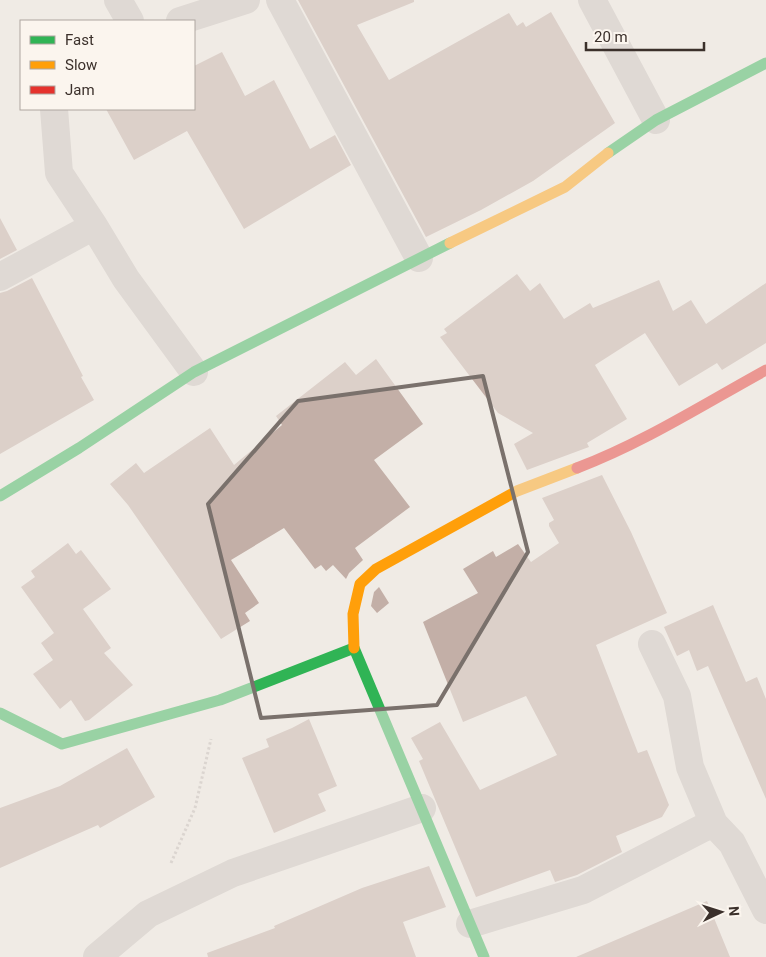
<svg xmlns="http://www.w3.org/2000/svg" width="766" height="957" font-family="Roboto,sans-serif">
	<rect width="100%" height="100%" fill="#f0ebe5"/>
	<path fill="#c3afa7" d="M 298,0 L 414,0 L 414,2 L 357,25 L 389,80 L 509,13 L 517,26 L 523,22 L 526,27 L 551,12 L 615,123 L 533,181 L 481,210 L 426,237 Z
		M 222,52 L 245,96 L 274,80 L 310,149 L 335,135 L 351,165 L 244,229 L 187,131 L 134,160 L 106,109 L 194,109 L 194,66 Z
		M 0,218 L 17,250 L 0,259 Z
		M 517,274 L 530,291 L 540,283 L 564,319 L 590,303 L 593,308 L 659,280 L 673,311 L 691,300 L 706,324 L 766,283 L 766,343 L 722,370 L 717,363 L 679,386 L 645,333 L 595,365 L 627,419 L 587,443 L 589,447 L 527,470 L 514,444 L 533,433 L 498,413 L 440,337 L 447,333 L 444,329 Z
		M 32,278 L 83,376 L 81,377 L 94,400 L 0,454 L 0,293 L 7,291 Z
		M 376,359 L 423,424 L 374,460 L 410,507 L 355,548 L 363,560 L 349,573 L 346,579 L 333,565 L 326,571 L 321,565 L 315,569 L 284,528 L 231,560 L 259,603 L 245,613 L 250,621 L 221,639 L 128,505 L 110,484 L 136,463 L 144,473 L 210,428 L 234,465 L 282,425 L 276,416 L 345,362 L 356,375 Z
		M 602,475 L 631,532 L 667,613 L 596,645 L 638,753 L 647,750 L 669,805 L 662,817 L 616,836 L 622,852 L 577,875 L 555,882 L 550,870 L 476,897 L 419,761 L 423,759 L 411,738 L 440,722 L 480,790 L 557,755 L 526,696 L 463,722 L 423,622 L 478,593 L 463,569 L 493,551 L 496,557 L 518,544 L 531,562 L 559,543 L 549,526 L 549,523 L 554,520 L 542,498 Z
		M 68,543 L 76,554 L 81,550 L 111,589 L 83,609 L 111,648 L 104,653 L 133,685 L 89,720 L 85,721 L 71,700 L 60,709 L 33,674 L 53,660 L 41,643 L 54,633 L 21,587 L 35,577 L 31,571 Z
		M 379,587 L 389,603 L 377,613 L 371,606 L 374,592 Z
		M 713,605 L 746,682 L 757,677 L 766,699 L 766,799 L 708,666 L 697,671 L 689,650 L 677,656 L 664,627 Z
		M 309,719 L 337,786 L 318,794 L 326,811 L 274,833 L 242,758 L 269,747 L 266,739 L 292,728 Z
		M 127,748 L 155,797 L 100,828 L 98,825 L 0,868 L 0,808 L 60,786 Z
		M 429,866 L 446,907 L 403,922 L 416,957 L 208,957 L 207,953 L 275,928 L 274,926 L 362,888 Z
		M 707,901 L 730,957 L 576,957 Z"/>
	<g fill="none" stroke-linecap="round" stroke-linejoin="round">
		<path stroke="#c2bbb6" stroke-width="3" stroke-dasharray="2.5 2.5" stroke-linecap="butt" d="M 171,863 L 195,808 L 211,739"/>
		<path stroke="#c9c3be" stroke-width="28" d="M 118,0 L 130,21
			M 280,0 L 419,258
			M 592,0 L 656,120
			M 180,21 L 246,0
			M 54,109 L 59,173 L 94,226 L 126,279 L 194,372
			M 0,277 L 94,226
			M 652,644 L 677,696 L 690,767 L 714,824 L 732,843 L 766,910
			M 470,924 L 583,890 L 703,828 L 714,824
			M 97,957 L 148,914 L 233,873 L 422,808"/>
		<path stroke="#30b455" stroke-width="11" d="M 608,153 L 656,120 L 766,63
			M 0,496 L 79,448 L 194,372 L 450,243
			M 0,713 L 62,744 L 220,700 L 354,648 L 484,957"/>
		<path stroke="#ff9f0a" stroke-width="11" d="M 450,243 L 565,187 L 608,153
			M 354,648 L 353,614 L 360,584 L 376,569 L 517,491 L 577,468"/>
		<path stroke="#e5322d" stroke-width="11" d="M 577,468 C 643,443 704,404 766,370"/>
	</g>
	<path d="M0 0H766V957H0ZM 483,376 L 528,552 L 437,705 L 261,718 L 208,504 L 298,401 Z" fill="#f0ebe5" fill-opacity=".55" fill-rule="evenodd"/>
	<path fill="none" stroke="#7a716c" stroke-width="4" stroke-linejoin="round" d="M 483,376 L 528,552 L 437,705 L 261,718 L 208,504 L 298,401 Z"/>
	<rect x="20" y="20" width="175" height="90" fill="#fbf5ee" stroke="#aea6a0"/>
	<rect x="30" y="36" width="25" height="8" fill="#30b455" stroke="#aea6a0"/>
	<text x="65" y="45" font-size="15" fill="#3b302b">Fast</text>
	<rect x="30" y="61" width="25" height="8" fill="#ff9f0a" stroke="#aea6a0"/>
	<text x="65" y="70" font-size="15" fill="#3b302b">Slow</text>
	<rect x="30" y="86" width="25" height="8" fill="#e5322d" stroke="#aea6a0"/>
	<text x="65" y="95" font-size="15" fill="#3b302b">Jam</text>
	<g transform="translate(721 912) rotate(86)" stroke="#fbf5ee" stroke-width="4" paint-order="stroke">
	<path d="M0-4L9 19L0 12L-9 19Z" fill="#3b302b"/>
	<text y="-8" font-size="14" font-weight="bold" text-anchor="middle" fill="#3b302b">N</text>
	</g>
	<path d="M586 42v8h118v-8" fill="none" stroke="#3b302b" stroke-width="2.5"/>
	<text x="594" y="42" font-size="15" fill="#3b302b" stroke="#fbf5ee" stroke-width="4" paint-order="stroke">20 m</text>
</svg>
